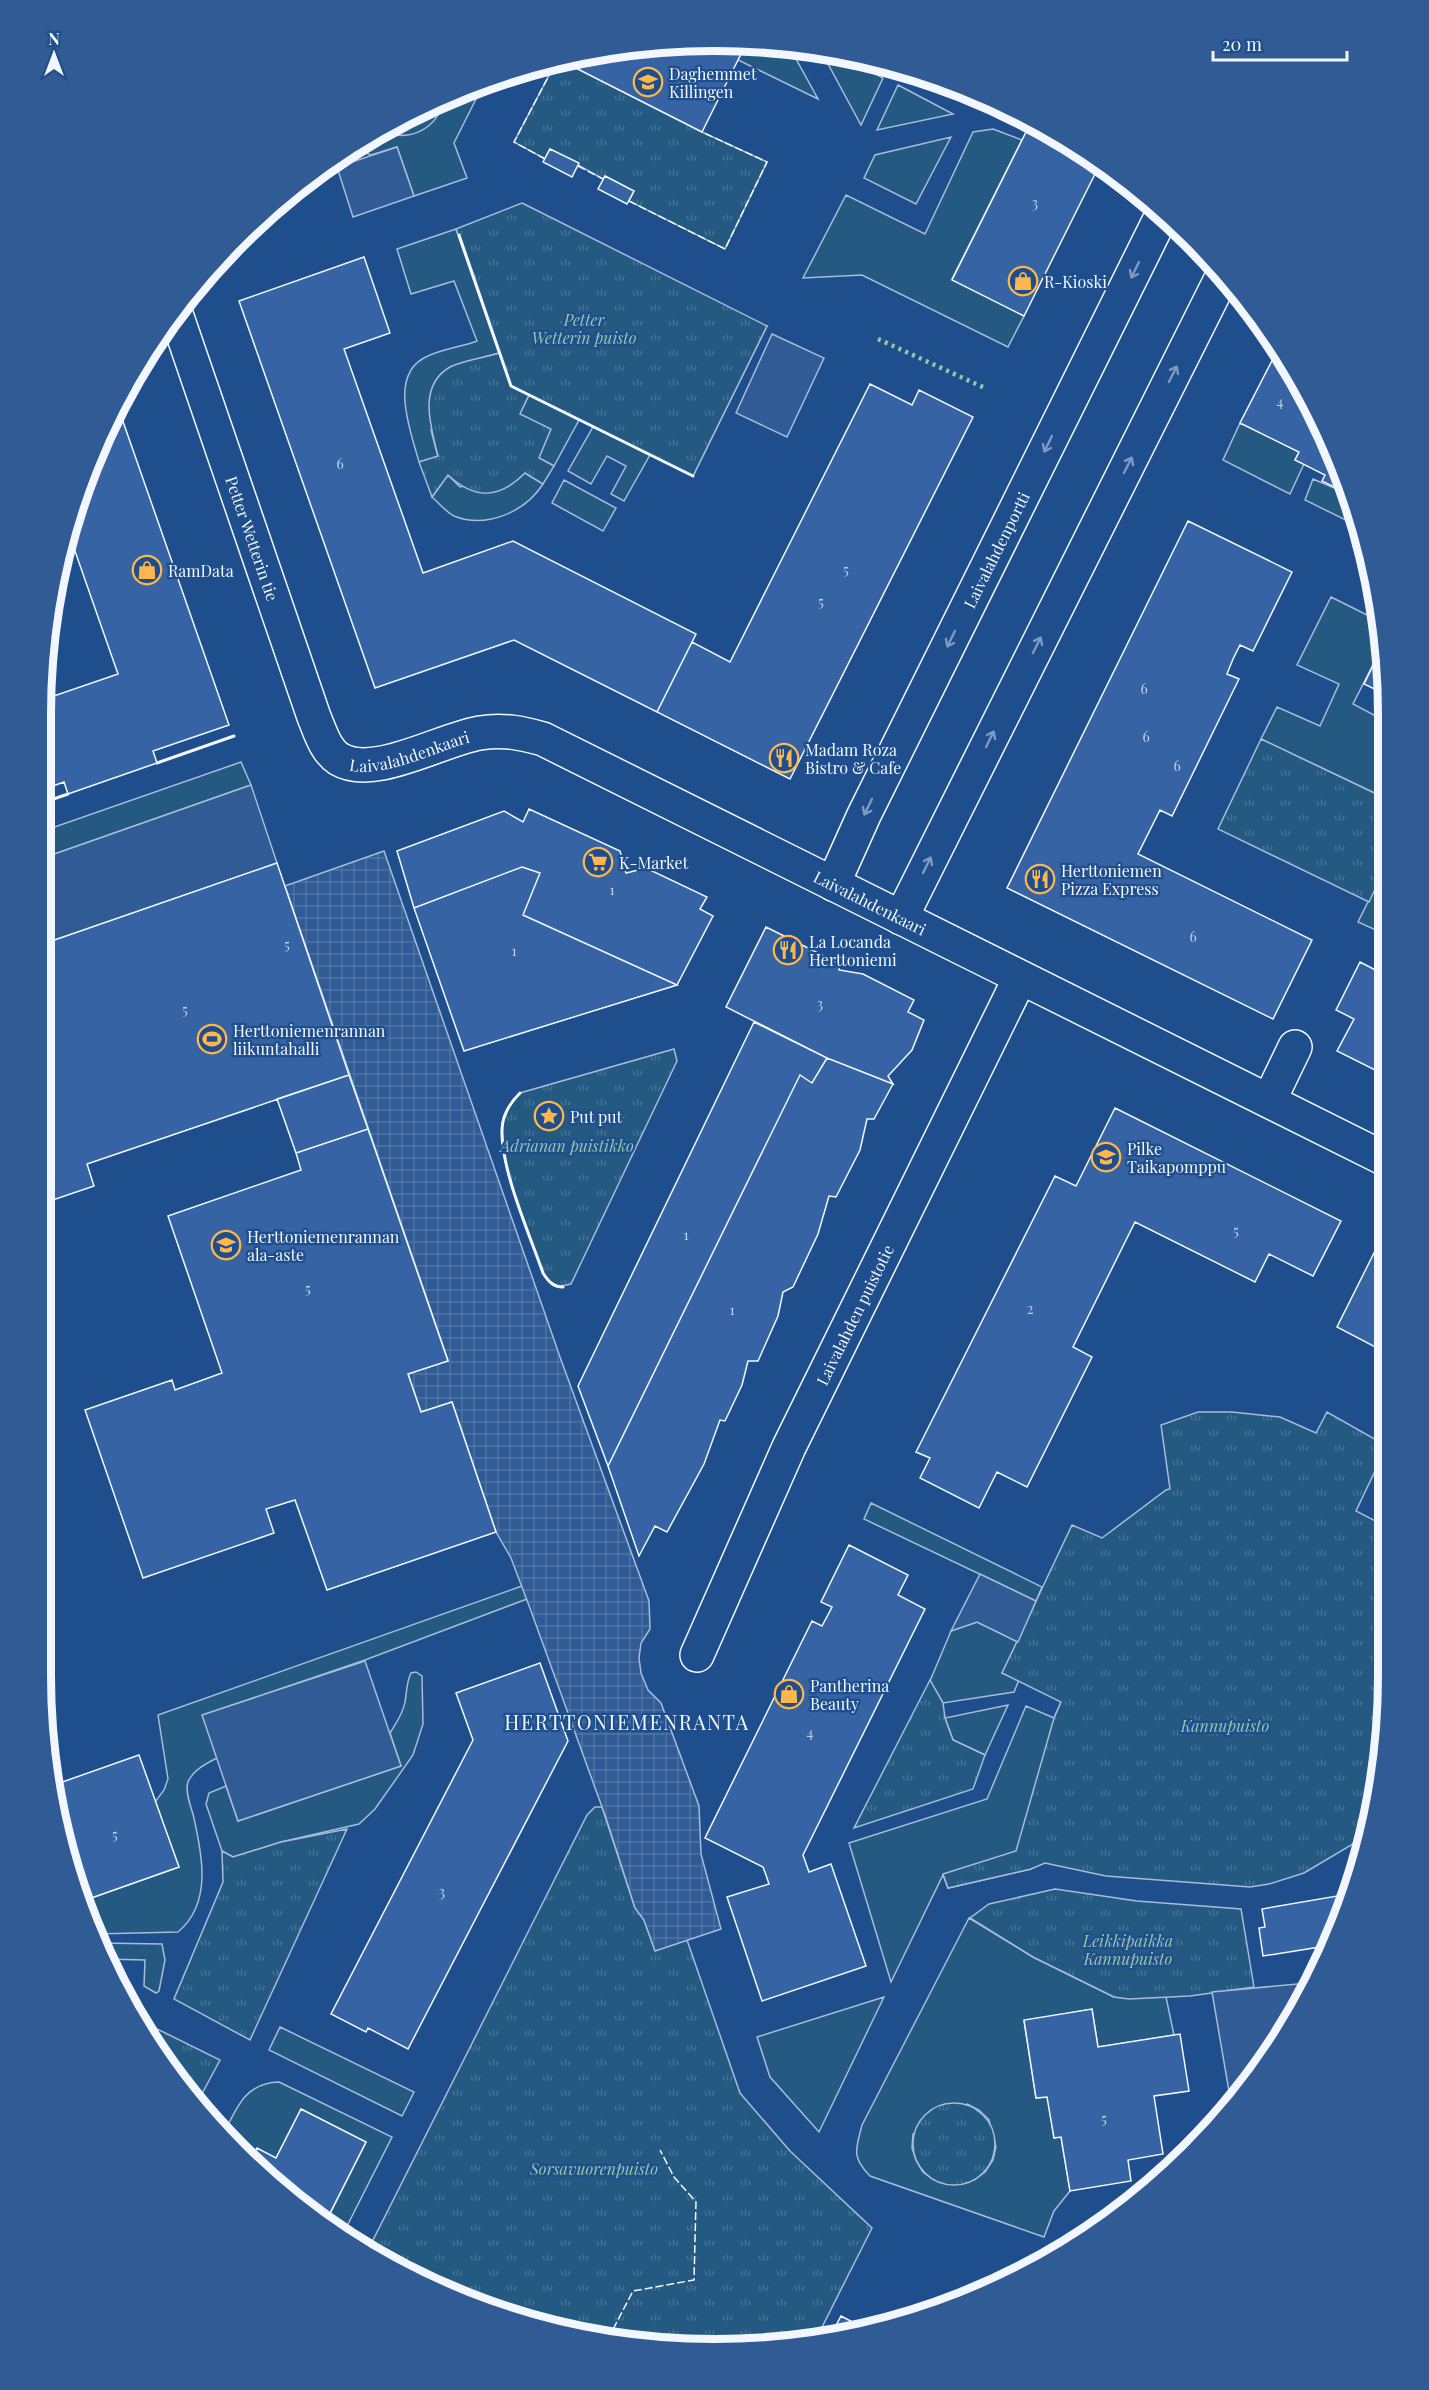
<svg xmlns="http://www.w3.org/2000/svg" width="1429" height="2390" font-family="'Playfair Display',serif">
	<defs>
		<pattern id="park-tufts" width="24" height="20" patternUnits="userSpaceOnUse" patternTransform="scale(1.5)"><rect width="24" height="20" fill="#245a82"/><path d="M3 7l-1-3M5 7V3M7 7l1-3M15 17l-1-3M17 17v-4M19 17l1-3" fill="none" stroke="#447295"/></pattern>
		<pattern id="plaza-grid" width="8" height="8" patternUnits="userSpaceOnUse" patternTransform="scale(1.5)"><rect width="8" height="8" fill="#305b95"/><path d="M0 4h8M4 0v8" fill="none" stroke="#4e73a5"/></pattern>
	</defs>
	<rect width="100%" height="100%" fill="#1f4e8c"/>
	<path fill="#245a82" stroke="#a8bbd7" stroke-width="1.5" fill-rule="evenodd" d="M 746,44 L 790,48 L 818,99 L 738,60 Z
		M 821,51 L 837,53 L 883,78 L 861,125 Z
		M 484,83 L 454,143 L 467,178 L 414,196 L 397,147 L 371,155 L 362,152 L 359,144 L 384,131 L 386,132 L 457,92 Z
		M 898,85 L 953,114 L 877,130 Z
		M 993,129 L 1022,140 L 952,279 L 1024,316 L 1008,347 L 862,275 L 803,278 L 846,195 L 925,234 L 973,132 Z
		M 951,137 L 916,204 L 864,178 L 875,155 Z
		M 456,229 L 499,353 L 452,366 L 431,430 L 438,457 L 419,462 C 411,432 387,373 428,356 C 443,349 461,347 477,341 L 454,281 L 411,294 L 397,249 Z
		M 767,326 L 693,476 L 650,455 L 624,501 L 611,494 L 626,466 L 607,456 L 591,484 L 568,471 L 593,427 L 634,366 Z
		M 529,395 L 579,420 L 554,466 L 539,458 L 519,414 Z
		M 1240,423 L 1299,452 L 1295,460 L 1304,464 L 1290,494 L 1223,460 Z
		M 525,473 L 543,484 C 525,512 486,529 454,516 C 446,512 439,503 432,497 L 448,475 L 460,487 Z
		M 1313,479 L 1346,493 L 1360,527 L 1305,500 Z
		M 564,480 L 616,508 L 603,531 L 552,503 Z
		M 1331,597 L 1371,617 L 1377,607 L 1383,645 L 1353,704 L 1387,722 L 1387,799 L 1261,739 L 1277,707 L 1320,726 L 1339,684 L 1297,665 Z
		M 241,762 L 251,785 L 43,858 L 43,831 Z
		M 1387,864 L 1387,935 L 1358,922 Z
		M 871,1503 L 1042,1587 L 1036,1601 L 864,1519 Z
		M 522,1586 L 527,1599 L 365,1660 L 203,1715 L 217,1758 C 207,1763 193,1770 188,1782 C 185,1791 190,1805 193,1814 C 202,1853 213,1903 178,1932 L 94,1934 L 80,1902 L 179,1867 L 155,1802 L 164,1790 L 168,1779 L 158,1715 Z
		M 977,1622 L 1018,1642 L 1002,1673 L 1019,1680 L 1014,1692 L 943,1703 L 930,1681 L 951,1631 Z
		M 1095,1626 L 1031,1869 L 948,1888 L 943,1875 L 891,1982 L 849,1843 L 987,1799 L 1026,1706 L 1054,1718 Z
		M 416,1672 L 422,1676 L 423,1724 L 413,1755 L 375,1809 L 359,1824 L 281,1842 L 233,1857 L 222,1851 L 206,1804 L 209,1793 L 226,1786 L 238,1821 L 401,1766 L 390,1733 C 396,1723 403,1714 405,1702 C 407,1692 406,1683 411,1673 Z
		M 1008,1705 L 985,1755 L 953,1740 L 945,1718 Z
		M 969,1918 L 1033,1957 L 1114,1997 L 1166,1997 L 1174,2035 L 1098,2047 L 1092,2009 L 1024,2021 L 1036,2098 L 1048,2097 L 1054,2138 L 1061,2137 L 1070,2191 L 1054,2211 L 1044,2237 L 870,2176 C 851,2157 856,2149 862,2125 ZM 967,2104 L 979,2110 L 989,2120 L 996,2147 L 993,2160 L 985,2172 L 974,2180 L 934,2180 L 923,2172 L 916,2160 L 912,2148 L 913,2134 Z
		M 98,1943 L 162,1944 L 165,1960 L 159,1991 L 156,1993 L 144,1986 L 145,1960 L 104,1959 Z
		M 884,1997 L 819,2132 L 770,2077 L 757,2037 Z
		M 280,2027 L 414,2092 L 402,2116 L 269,2050 Z
		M 279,2082 L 392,2137 L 344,2232 L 326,2222 L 366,2142 L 301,2109 L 276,2158 L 252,2158 L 225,2131 C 238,2104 247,2083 279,2082 Z"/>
	<path fill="url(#park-tufts)" stroke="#a8bbd7" stroke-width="1.5" d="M 560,60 L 702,132 L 767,162 L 725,249 L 629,201 L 634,191 L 605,176 L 603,179 L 550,149 L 545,159 L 514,142 L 556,62 Z
		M 443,99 C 439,128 410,143 384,131 Z
		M 522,203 L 767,326 L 693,476 L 529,395 L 520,414 L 551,429 L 539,458 L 554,466 L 543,484 L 525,473 C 499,499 475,500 448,475 L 432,497 L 419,462 L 438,456 C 431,427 417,386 450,367 C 465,360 484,358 499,353 L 456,229 Z
		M 1261,739 L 1387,799 L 1387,864 L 1369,902 L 1218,829 Z
		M 674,1049 L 677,1061 L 571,1284 L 557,1287 L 548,1281 L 543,1273 C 529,1233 501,1170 502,1130 C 502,1115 510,1103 520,1093 Z
		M 1198,1412 L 1232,1412 L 1280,1417 L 1316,1433 L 1327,1412 L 1387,1446 L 1356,1511 L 1387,1527 L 1387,1720 L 1366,1826 L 1353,1844 L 1304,1873 L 1269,1884 L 1250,1887 L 1106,1876 L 1045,1863 L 1031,1869 L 948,1888 L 943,1874 L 1016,1851 L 1054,1718 L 1061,1702 L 1002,1673 L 1072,1525 L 1102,1538 L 1166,1490 L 1170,1489 L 1161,1425 Z
		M 930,1680 L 943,1703 L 945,1718 L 953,1740 L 985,1755 L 973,1789 L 854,1828 Z
		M 595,1807 L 602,1807 L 635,1908 L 644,1920 L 655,1950 L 687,1940 L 740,2093 L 790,2151 L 872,2228 L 815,2341 L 803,2344 L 714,2349 L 583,2337 L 498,2314 L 416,2280 L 368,2250 L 587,1815 Z
		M 347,1829 L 250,2040 L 174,1999 L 223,1882 L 222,1851 L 233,1857 L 281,1842 Z
		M 1055,1889 L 1137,1901 L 1241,1909 L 1254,1987 L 1190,1996 L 1129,1999 L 1114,1997 L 1033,1957 L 970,1918 L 989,1904 Z
		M 139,2020 L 220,2060 L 197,2103 L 180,2086 Z
		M913 2144a41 41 0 1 1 82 0a41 41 0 1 1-82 0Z"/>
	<path fill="#305b95" stroke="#a8bbd7" stroke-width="1.5" d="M 397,147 L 414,196 L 353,217 L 337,167 Z
		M 772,334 L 824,358 L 787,437 L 736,413 Z
		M 251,785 L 277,863 L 43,944 L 43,858 Z
		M 980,1574 L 1036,1601 L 1018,1642 L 977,1622 L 951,1631 Z
		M 365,1661 L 401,1766 L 238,1821 L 202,1715 Z
		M 1308,1983 L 1275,2050 L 1231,2103 L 1212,1992 Z"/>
	<path fill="url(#plaza-grid)" stroke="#a8bbd7" stroke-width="1.5" d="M 384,851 L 560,1357 L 649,1601 L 650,1629 L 641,1643 L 639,1658 L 641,1673 L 648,1690 L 661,1703 L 699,1806 L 701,1854 L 721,1929 L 655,1951 L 644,1920 L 635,1908 L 606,1818 L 531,1611 L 511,1558 L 496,1532 L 452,1402 L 421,1412 L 408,1374 L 448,1360 L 285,886 Z"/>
	<path fill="#3563a3" stroke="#f2f6ff" stroke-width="1.5" d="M 715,41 L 746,44 L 702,132 L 560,60 L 583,53 Z
		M 1014,114 L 1089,154 L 1100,164 L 1024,316 L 952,280 L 1028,128 L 1008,118 Z
		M 550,149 L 579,163 L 572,177 L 543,162 Z
		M 605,176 L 634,191 L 627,204 L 598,189 Z
		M 276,206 L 279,213 L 260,220 Z
		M 364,257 L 390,333 L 344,349 L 423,573 L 513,541 L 696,634 L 657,712 L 514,640 L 375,688 L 239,301 Z
		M 1278,349 L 1298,378 L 1346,493 L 1322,481 L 1325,475 L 1295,460 L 1299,452 L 1240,423 Z
		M 870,384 L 912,405 L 919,390 L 973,417 L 790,779 L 657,712 L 692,642 L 730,662 Z
		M 119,410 L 229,725 L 153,751 L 157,763 L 68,794 L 64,782 L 42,790 L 42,700 L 118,674 L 69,534 L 76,498 Z
		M 1188,521 L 1292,572 L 1253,651 L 1240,645 L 1233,659 L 1227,674 L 1239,679 L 1172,816 L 1160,810 L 1138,854 L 1312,940 L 1273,1019 L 1007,888 Z
		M 1383,645 L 1387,670 L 1387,695 L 1364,684 Z
		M 529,809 L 620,851 L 626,873 L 646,868 L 707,897 L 700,909 L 713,916 L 677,985 L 523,915 L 540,873 L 522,867 L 414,908 L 397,851 L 504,811 L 523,822 Z
		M 277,863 L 349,1075 L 87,1164 L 94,1186 L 44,1203 L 43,944 Z
		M 522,867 L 540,873 L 523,915 L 677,985 L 464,1051 L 414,908 Z
		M 766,927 L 840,964 L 839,970 L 863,974 L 914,1000 L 908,1012 L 924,1020 L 912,1050 L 888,1076 L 893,1084 L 827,1058 L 726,1007 Z
		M 1360,962 L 1387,976 L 1387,1076 L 1337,1051 L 1354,1019 L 1336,1010 Z
		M 754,1022 L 827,1058 L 812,1083 L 800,1075 L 608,1466 L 578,1386 Z
		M 827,1058 L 893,1084 L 874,1119 L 867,1119 L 860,1150 L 836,1197 L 829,1196 L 818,1234 L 793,1287 L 783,1292 L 778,1316 L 758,1361 L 748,1361 L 742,1385 L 725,1421 L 720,1420 L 704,1464 L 667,1532 L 655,1526 L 639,1556 L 608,1466 L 800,1075 L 812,1083 Z
		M 349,1075 L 368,1129 L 296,1153 L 277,1099 Z
		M 1115,1108 L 1341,1221 L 1313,1276 L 1269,1254 L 1255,1282 L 1135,1222 L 1073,1347 L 1092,1357 L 1027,1487 L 997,1472 L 979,1508 L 920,1478 L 930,1458 L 916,1452 L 1055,1176 L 1076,1186 Z
		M 368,1129 L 448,1361 L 408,1374 L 421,1412 L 452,1402 L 496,1532 L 327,1590 L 295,1500 L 266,1509 L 274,1533 L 143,1578 L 85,1410 L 172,1380 L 175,1390 L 222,1373 L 168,1216 L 301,1170 L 296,1153 Z
		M 1380,1241 L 1387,1244 L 1387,1365 L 1380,1361 L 1385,1352 L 1337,1327 Z
		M 849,1545 L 908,1575 L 898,1595 L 925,1609 L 803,1855 L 809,1872 L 831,1864 L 866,1966 L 762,2001 L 727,1897 L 769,1884 L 766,1875 L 763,1867 L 705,1838 L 812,1621 L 822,1626 L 832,1607 L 821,1602 Z
		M 540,1663 L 568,1741 L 408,2049 L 368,2028 L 366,2032 L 331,2014 L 473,1740 L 456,1693 Z
		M 139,1755 L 179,1867 L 80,1902 L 51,1786 Z
		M 1337,1896 L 1341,1917 L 1326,1946 L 1263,1956 L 1259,1928 L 1265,1927 L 1262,1909 Z
		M 1092,2009 L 1098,2047 L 1180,2034 L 1189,2091 L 1154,2096 L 1163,2154 L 1128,2160 L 1131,2181 L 1070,2191 L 1061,2137 L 1054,2138 L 1047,2097 L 1036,2098 L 1024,2020 Z
		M 301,2109 L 366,2142 L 325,2223 L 304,2210 L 252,2158 L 257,2148 L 276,2158 Z
		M 841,2316 L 866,2329 L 830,2337 Z"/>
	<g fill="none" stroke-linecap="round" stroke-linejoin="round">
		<g stroke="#f2f6ff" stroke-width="36">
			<g id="minor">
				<path id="s1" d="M 176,314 L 314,717 C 320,731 325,750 339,759 C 374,780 442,739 480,733 C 503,729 522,733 543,739 L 1387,1160"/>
				<path id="s2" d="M 833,884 L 864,815 L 1161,217"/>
				<path d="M 901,918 L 1224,273"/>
				<path d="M 1269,1101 L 1295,1047"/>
				<path id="s3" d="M 697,1655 L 789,1447 L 1020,978"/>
			</g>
		</g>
		<use href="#minor" stroke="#1f4e8c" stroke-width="33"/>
		<path stroke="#97c8a6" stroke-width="4.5" stroke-dasharray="3 4.5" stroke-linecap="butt" d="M 878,339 L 987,389
			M 46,651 L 50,650 L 48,642"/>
		<path stroke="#f2f6ff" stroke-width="1.5" stroke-dasharray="8 3" stroke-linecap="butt" d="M 545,159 L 514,142 L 556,62
			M 578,166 L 603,179
			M 629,201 L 725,249 L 767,162 L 702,132
			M 608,2339 L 633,2291 L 694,2280 L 696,2202 L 674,2177 L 660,2150"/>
		<path stroke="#f2f6ff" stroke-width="3" d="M 459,235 L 511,386 L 693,476
			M 157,763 L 234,736
			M 42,803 L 68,794
			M 520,1093 C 510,1103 502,1115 502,1130 C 501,1170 529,1233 543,1273 C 548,1281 553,1287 563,1287"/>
	</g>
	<defs><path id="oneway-shaft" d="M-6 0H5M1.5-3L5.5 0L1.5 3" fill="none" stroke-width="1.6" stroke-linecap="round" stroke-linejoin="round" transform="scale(1.5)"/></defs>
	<g stroke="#7e9ac0">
		<use href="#oneway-shaft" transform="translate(1135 270) rotate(116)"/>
		<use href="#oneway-shaft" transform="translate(1173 374) rotate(-63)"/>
		<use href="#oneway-shaft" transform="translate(1048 444) rotate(116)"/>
		<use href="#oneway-shaft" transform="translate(1128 465) rotate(-63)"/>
		<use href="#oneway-shaft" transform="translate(951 639) rotate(116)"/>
		<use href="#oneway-shaft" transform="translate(1037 645) rotate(-63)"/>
		<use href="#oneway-shaft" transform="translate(990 739) rotate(-64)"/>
		<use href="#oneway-shaft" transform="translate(868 807) rotate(116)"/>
		<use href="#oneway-shaft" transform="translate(927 865) rotate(-64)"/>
	</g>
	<defs>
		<g id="school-ring" transform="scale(1.5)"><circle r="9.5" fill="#1f4e8c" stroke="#ffb74d" stroke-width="1.5"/><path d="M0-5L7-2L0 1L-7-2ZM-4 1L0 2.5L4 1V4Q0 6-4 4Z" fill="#ffb74d"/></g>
		<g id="shop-ring" transform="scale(1.5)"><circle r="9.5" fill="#1f4e8c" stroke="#ffb74d" stroke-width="1.5"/><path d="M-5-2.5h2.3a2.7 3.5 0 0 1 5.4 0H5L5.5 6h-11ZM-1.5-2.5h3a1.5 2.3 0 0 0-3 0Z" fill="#ffb74d"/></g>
		<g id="restaurant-ring" transform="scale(1.5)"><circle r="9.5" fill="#1f4e8c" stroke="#ffb74d" stroke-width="1.5"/><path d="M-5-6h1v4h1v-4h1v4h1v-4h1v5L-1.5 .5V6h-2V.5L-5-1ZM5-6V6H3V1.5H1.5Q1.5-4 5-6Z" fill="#ffb74d"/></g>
		<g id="supermarket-ring" transform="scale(1.5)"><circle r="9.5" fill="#1f4e8c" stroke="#ffb74d" stroke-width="1.5"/><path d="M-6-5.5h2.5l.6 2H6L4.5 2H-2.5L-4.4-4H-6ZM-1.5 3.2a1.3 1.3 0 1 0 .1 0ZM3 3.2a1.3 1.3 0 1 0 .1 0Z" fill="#ffb74d"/></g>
		<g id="stadium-ring" transform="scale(1.5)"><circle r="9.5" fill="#1f4e8c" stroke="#ffb74d" stroke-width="1.5"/><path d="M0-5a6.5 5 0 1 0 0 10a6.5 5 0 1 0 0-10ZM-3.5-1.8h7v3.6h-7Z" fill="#ffb74d"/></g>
		<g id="sight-ring" transform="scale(1.5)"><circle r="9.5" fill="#1f4e8c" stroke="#ffb74d" stroke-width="1.5"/><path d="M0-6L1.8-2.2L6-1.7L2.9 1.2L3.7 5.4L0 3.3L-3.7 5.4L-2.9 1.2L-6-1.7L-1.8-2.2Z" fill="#ffb74d"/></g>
	</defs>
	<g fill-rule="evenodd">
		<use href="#school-ring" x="648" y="82"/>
		<use href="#shop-ring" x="1023" y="281"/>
		<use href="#shop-ring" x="147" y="570"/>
		<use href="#restaurant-ring" x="784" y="758"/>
		<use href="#supermarket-ring" x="598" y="862"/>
		<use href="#restaurant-ring" x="1040" y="879"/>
		<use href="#restaurant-ring" x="788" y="950"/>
		<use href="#stadium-ring" x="212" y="1039"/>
		<use href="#sight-ring" x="549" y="1116"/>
		<use href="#school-ring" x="1106" y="1157"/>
		<use href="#school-ring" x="226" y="1245"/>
		<use href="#shop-ring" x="789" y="1694"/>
	</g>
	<g text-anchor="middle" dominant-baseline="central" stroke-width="4.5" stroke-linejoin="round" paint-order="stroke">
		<g font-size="14" fill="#c3d1e8">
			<text x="1035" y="202">3</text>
			<text x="1280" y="401">4</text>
			<text x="340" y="463">6</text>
			<text x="846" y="569">5</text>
			<text x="821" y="601">5</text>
			<text x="1144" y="688">6</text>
			<text x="1146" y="736">6</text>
			<text x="1177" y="765">6</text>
			<text x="612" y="889">1</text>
			<text x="1193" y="936">6</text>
			<text x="287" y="944">5</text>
			<text x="514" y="950">1</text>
			<text x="820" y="1003">3</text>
			<text x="185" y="1009">5</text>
			<text x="1236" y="1230">5</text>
			<text x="686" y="1234">1</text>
			<text x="308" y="1288">5</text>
			<text x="1030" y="1308">2</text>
			<text x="732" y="1309">1</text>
			<text x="810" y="1732">4</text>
			<text x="115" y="1834">5</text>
			<text x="442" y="1891">3</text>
			<text x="1104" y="2118">5</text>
		</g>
		<g font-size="16" fill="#f2f6ff" stroke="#1f4e8c" text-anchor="start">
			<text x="669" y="73">Daghemmet<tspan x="669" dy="18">Killingen</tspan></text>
			<text x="1044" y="281">R-Kioski</text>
			<text x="168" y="570">RamData</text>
			<text x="805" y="749">Madam Roza<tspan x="805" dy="18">Bistro &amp; Cafe</tspan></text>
			<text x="619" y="862">K-Market</text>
			<text x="1061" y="870">Herttoniemen<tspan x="1061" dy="18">Pizza Express</tspan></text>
			<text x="809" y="941">La Locanda<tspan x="809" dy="18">Herttoniemi</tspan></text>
			<text x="233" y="1030">Herttoniemenrannan<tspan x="233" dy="18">liikuntahalli</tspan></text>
			<text x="570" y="1116">Put put</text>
			<text x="1127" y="1148">Pilke<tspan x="1127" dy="18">Taikapomppu</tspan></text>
			<text x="247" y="1236">Herttoniemenrannan<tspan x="247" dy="18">ala-aste</tspan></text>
			<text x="810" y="1685">Pantherina<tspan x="810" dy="18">Beauty</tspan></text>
		</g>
		<g font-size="16" font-style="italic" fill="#97c8a6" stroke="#1f4e8c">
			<text x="584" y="319">Petter<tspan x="584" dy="18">Wetterin puisto</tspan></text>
			<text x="567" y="1145">Adrianan puistikko</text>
			<text x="1225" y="1725">Kannupuisto</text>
			<text x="1128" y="1940">Leikkipaikka<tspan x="1128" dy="18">Kannupuisto</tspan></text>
			<text x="594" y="2168">Sorsavuorenpuisto</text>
		</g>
		<g font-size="16" fill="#f2f6ff" stroke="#1f4e8c">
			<text stroke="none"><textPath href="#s1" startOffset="237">Petter Wetterin tie</textPath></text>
			<text stroke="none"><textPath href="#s2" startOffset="372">Laivalahdenportti</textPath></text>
			<text stroke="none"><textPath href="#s1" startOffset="549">Laivalahdenkaari</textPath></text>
			<text stroke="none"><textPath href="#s1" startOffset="1052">Laivalahdenkaari</textPath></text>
			<text stroke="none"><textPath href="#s3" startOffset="375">Laivalahden puistotie</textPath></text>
		</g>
		<g font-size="20" letter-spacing="1.5" fill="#f2f6ff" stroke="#1f4e8c">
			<text x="627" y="1721">HERTTONIEMENRANTA</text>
		</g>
	</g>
	<path d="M0 0H1429V2390H0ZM714 51H715A663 663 0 0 1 1378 714V1676A663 663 0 0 1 715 2339H714A663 663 0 0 1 51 1676V714A663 663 0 0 1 714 51Z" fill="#305b95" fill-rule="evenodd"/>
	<path fill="none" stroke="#f2f6ff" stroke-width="8" d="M714 51H715A663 663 0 0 1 1378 714V1676A663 663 0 0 1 715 2339H714A663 663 0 0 1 51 1676V714A663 663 0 0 1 714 51Z"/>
	<g transform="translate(54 54)" stroke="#1f4e8c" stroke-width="4.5" paint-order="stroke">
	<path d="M0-4.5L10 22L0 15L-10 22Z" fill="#f2f6ff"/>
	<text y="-9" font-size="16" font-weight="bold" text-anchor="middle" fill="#f2f6ff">N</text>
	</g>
	<path d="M1213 51v9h134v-9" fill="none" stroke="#f2f6ff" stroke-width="3"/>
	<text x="1222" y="51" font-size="18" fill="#f2f6ff" stroke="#1f4e8c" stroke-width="4.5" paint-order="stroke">20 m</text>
</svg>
